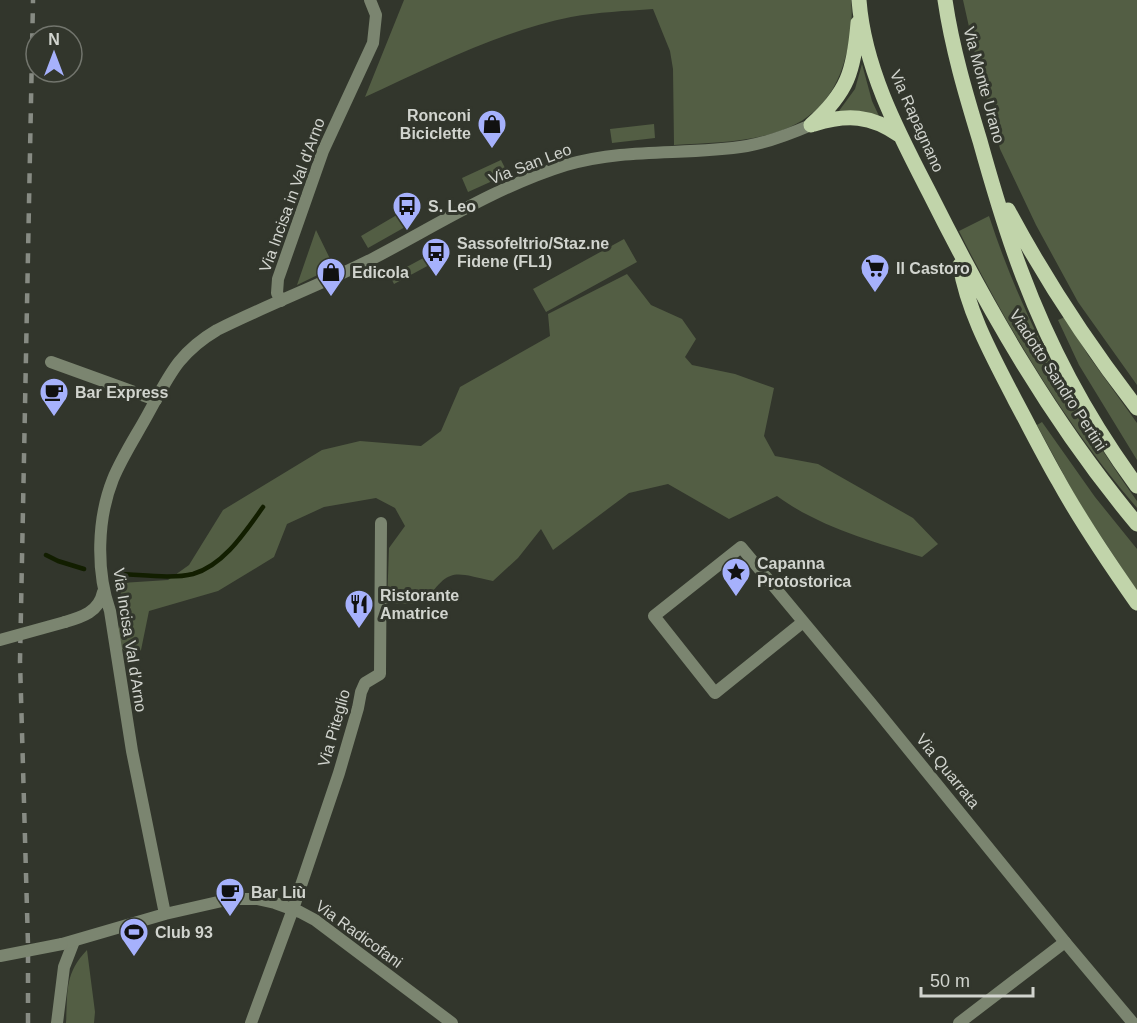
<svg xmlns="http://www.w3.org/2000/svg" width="1137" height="1023" font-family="Arial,sans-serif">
	<rect width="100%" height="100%" fill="#32362c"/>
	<path fill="#535e44" d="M 404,0 L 851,0 C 853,19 851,37 846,55 C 825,142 748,141 674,145 L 673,69 L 670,51 L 653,9 C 626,11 598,12 571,17 C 498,32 432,66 365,97 Z
		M 963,0 L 1137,0 L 1137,385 L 1078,302 L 1036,225 L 1000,149 L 978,67 Z
		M 862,64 L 872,101 L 879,116 L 836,115 L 855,89 Z
		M 654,124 L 655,138 L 612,143 L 610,129 Z
		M 501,160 L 508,174 L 468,192 L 462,178 Z
		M 407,209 L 414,222 L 368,248 L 361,236 Z
		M 989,216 C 1022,318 1075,414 1137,501 L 1137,508 C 1066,425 1008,329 959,231 Z
		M 316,230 L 334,267 L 297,285 Z
		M 624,239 L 637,262 L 546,312 L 533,289 Z
		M 440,249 L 444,257 L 394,284 L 390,276 Z
		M 627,274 L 651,305 L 682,319 L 696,339 L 685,357 L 692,365 L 735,374 L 774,388 L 764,436 L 775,456 L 818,464 L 913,518 L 938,544 L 922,557 C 872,541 819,527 777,496 L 729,519 L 668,484 L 629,493 L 553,550 L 541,529 L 518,558 L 493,581 C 452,572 450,567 424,603 L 387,604 L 389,548 L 405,526 L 395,508 L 376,498 L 324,507 L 287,524 L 274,557 L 218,591 L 149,611 L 141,650 L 132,657 L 116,644 L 120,624 L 121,583 L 168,580 L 189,565 L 223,510 L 322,450 L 360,441 L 421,446 L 441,431 L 460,387 L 550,336 L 548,314 Z
		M 1065,317 L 1088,355 L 1137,423 L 1137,460 L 1079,365 L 1058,320 Z
		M 1042,422 L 1095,497 L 1137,549 L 1137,591 L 1079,503 L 1037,425 Z
		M 87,950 L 95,1012 L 94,1023 L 66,1023 C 68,992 64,974 87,950 Z"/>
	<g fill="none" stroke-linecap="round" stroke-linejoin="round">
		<path stroke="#121e00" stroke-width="4.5" d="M 46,555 L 58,561 L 84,569
			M 123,574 C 144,575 173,579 193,574 C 224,565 245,532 263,507"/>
		<path stroke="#7b8570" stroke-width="12" d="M 281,301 L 277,293 L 278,279 L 323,151 L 373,43 L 376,15 L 370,0
			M 51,362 L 156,400
			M 803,622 L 715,693 L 654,616 L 741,547 L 870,702 L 1065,942
			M 57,1023 L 64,967 L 74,941
			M 251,1023 L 293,909 L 339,773 L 358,708 L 361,692 L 365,683 L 380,674 L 381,523"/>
		<path stroke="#7b8570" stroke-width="12" d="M 65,622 C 82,617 99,612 103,592
			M 165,914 L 132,751 L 110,611 C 96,571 97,519 113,479 C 122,457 136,436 148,414 C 169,376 178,353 217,330 C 269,304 323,284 374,258 C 437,225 498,186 566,165 C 629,147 685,156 747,146 C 770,142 790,134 811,125
			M 62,944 L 165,914 L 231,899 L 257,899 L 275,903 L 300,912 L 315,920 L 452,1023
			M 959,1023 L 1065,942 L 1133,1023"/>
		<path stroke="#c1d4aa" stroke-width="15" d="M 859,0 C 864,68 898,132 929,192 C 988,310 1052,422 1137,524
			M 945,0 C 952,48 966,95 980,141 C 992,184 1005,229 1021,271 C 1049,346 1089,421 1137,486
			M 814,124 C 847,114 871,115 899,135
			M 811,125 C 848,92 854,71 858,23
			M 1008,210 C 1045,279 1089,346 1137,408
			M 960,265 C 968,313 993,357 1015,400 C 1029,426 1043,454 1058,480 C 1081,522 1109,563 1137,603"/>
		<path stroke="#878b83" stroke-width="4.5" stroke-dasharray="10 10" stroke-linecap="butt" d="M 28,1023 L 28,945 L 20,661 L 33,0"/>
		<path stroke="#7b8570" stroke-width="12" d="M 0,640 L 65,622
			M 0,956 L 62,944"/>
	</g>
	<defs>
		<g id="shop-pin" transform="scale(1.5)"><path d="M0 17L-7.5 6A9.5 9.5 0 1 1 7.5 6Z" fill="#a6b1fc" stroke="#32362c"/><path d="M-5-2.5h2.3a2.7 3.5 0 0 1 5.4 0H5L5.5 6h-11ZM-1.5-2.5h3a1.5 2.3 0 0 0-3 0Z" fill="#111"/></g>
		<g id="bus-pin" transform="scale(1.5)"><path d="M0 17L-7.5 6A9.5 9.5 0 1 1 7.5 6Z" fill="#a6b1fc" stroke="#32362c"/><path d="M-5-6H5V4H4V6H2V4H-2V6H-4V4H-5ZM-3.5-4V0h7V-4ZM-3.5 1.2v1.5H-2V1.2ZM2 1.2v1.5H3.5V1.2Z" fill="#111"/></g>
		<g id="supermarket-pin" transform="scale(1.5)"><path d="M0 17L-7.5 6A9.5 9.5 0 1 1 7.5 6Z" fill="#a6b1fc" stroke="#32362c"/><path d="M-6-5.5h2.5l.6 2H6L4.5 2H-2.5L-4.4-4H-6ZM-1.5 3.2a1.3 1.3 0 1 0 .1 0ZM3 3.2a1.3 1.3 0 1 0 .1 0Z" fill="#111"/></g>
		<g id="cafe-pin" transform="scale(1.5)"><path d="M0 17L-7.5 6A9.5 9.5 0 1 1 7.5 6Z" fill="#a6b1fc" stroke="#32362c"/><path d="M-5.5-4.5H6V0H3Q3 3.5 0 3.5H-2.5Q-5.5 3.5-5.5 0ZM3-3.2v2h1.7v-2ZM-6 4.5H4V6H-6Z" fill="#111"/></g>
		<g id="sight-pin" transform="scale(1.5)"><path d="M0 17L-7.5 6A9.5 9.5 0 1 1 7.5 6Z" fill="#a6b1fc" stroke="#32362c"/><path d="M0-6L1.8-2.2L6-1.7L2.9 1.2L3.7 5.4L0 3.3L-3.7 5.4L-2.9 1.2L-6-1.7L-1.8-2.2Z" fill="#111"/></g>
		<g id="restaurant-pin" transform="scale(1.5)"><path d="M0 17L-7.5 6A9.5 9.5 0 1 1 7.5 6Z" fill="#a6b1fc" stroke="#32362c"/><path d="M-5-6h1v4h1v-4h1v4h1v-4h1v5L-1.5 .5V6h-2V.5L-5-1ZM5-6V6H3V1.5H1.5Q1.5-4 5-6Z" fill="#111"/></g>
		<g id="stadium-pin" transform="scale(1.5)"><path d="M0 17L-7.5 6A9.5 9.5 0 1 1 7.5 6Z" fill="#a6b1fc" stroke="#32362c"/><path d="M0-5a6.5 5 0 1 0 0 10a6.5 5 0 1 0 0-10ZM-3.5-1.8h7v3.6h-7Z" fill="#111"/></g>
	</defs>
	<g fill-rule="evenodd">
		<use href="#shop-pin" x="492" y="124"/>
		<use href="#bus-pin" x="407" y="206"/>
		<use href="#bus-pin" x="436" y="252"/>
		<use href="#supermarket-pin" x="875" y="268"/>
		<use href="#shop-pin" x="331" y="272"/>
		<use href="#cafe-pin" x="54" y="392"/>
		<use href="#sight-pin" x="736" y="572"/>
		<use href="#restaurant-pin" x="359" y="604"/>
		<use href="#cafe-pin" x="230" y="892"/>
		<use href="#stadium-pin" x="134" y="932"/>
	</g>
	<g text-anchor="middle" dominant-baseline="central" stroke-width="6" stroke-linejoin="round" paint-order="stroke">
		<g font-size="16" fill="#d1d4ce" stroke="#32362c">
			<text transform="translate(984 85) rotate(75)">Via Monte Urano</text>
			<text transform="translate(917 121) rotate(66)">Via Rapagnano</text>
			<text transform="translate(530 164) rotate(-21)">Via San Leo</text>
			<text transform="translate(292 195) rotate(-70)">Via Incisa in Val d'Arno</text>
			<text transform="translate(1058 380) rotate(57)">Viadotto Sandro Pertini</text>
			<text transform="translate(130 640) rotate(81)">Via Incisa Val d'Arno</text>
			<text transform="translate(334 728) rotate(-74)">Via Piteglio</text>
			<text transform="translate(948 771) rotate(51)">Via Quarrata</text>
			<text transform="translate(359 934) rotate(36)">Via Radicofani</text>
		</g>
		<g font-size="16" font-weight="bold" fill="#d1d4ce" stroke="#32362c" text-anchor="start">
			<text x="471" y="115" text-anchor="end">Ronconi<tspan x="471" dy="18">Biciclette</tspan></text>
			<text x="428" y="206">S. Leo</text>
			<text x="457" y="243">Sassofeltrio/Staz.ne<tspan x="457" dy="18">Fidene (FL1)</tspan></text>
			<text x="896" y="268">Il Castoro</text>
			<text x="352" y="272">Edicola</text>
			<text x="75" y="392">Bar Express</text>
			<text x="757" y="563">Capanna<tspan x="757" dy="18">Protostorica</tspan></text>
			<text x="380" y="595">Ristorante<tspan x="380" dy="18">Amatrice</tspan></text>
			<text x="251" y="892">Bar Liù</text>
			<text x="155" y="932">Club 93</text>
		</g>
	</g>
	<g transform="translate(54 54)"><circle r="28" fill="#32362c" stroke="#72756d" stroke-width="1.5"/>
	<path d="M0-4.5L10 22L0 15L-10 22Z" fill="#a6b1fc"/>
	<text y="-9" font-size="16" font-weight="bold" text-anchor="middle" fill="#d1d4ce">N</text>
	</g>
	<path d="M921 987v9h112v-9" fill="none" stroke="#d1d4ce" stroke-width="3"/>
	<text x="930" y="987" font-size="18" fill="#d1d4ce" stroke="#32362c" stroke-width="4.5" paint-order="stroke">50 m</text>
</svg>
